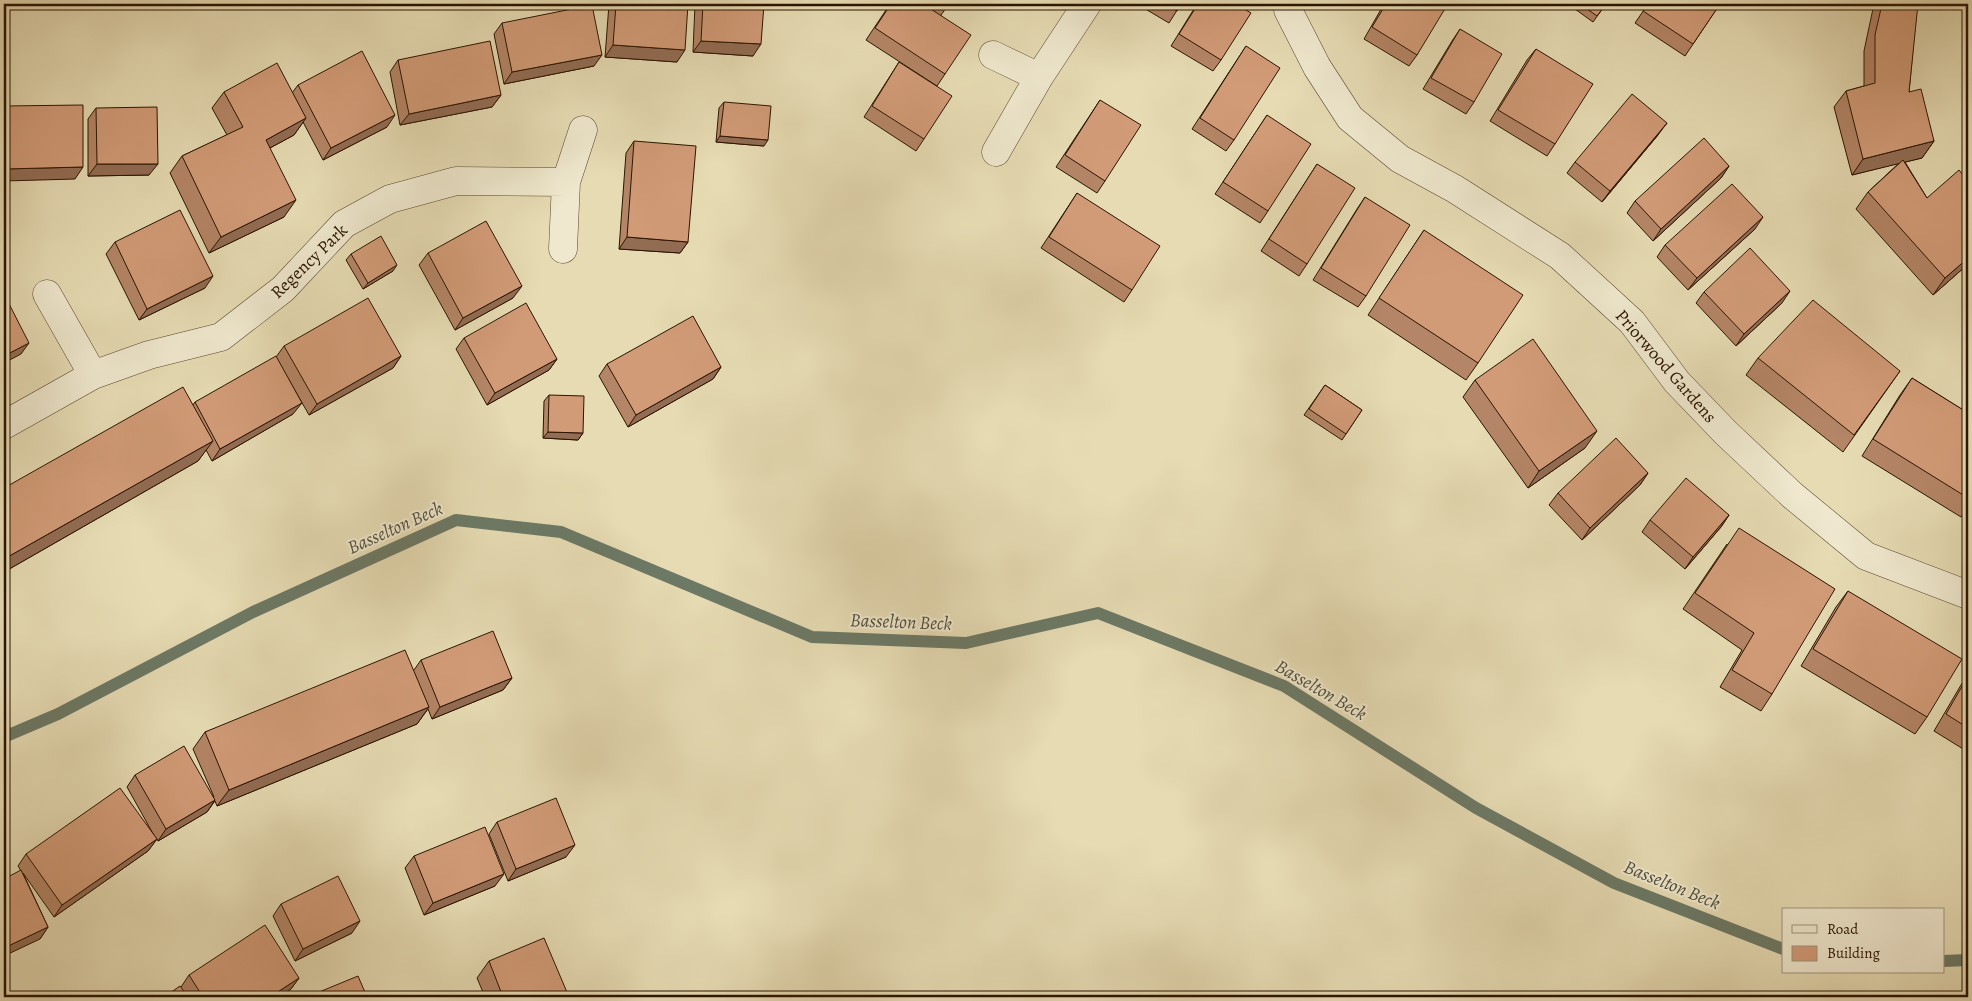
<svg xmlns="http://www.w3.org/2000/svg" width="1972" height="1001" font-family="Alegreya,serif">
	<rect width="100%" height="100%" fill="#e6dbb3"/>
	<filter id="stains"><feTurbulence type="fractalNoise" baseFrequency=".004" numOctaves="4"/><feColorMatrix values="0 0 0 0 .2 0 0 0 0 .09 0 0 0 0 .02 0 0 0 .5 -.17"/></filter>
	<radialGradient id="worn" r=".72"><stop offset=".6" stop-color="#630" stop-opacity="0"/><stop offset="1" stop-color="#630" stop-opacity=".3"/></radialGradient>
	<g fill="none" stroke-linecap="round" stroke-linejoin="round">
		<path stroke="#6c7965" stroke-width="12" d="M 4,737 L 58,714 L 253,612 L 456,520 L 561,532 L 812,637 L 966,643 L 1098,613 L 1284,686 L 1476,808 L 1614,883 L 1783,949
			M 1943,961 L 1968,960"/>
		<g stroke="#5a462d" stroke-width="29">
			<path id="street" d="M 1288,4 L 1288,10 L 1317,67 L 1350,118 L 1400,159 L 1455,189 L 1560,256 L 1632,322 L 1677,382 L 1726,433 L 1792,495 L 1866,556 L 1968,595
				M 993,55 L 1039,77
				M 996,152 L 1039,77 L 1087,4
				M 566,182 L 583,130
				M 47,294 L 93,375
				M 4,425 L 93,375 L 149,355 L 221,337 L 283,289 L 344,224 L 390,199 L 456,181 L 566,182 L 563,249"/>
		</g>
		<use href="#street" stroke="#efe8ce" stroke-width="28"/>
	</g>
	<path fill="#b48566" stroke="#2b1400" d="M 609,4 L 688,4 L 677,62 L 605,57 Z
		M 695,4 L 764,4 L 753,56 L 693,52 Z
		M 890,4 L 949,4 L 941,15 L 945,74 L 937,86 L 866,40 Z
		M 1137,4 L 1181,4 L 1169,23 Z
		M 1197,4 L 1236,4 L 1221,60 L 1213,71 L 1171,46 Z
		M 1384,4 L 1440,4 L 1417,55 L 1409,66 L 1364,39 Z
		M 1568,4 L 1606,4 L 1593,22 Z
		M 1648,4 L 1720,4 L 1685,56 L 1635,23 Z
		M 1874,4 L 1921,4 L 1918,8 L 1917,7 L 1909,92 L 1934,141 L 1922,158 L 1905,162 L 1927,198 L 1968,181 L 1968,266 L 1967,265 L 1933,295 L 1856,209 L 1868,192 L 1899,163 L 1852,175 L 1834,107 L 1846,91 L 1864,86 L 1864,51 Z
		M 502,23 L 594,66 L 504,84 L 494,34 Z
		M 1460,29 L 1474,102 L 1466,114 L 1423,89 L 1452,41 Z
		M 1246,46 L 1234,140 L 1226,151 L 1192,129 Z
		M 1536,49 L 1555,144 L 1547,156 L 1490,121 L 1527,60 Z
		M 398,60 L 501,95 L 492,107 L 400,125 L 390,72 Z
		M 899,62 L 924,139 L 916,151 L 864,117 Z
		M 298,85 L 387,127 L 323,160 L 303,122 L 294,135 L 270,148 L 284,217 L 209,253 L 170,173 L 182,156 L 227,135 L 212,108 L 224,92 L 292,93 Z
		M 1100,100 L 1105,181 L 1097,193 L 1056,167 Z
		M 724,102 L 764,146 L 716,142 L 719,108 Z
		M 96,108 L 149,175 L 88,176 L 88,119 Z
		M 1267,115 L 1268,211 L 1260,223 L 1215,194 Z
		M 1658,135 L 1602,202 L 1567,173 L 1575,162 Z
		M 634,141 L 688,242 L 680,253 L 619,249 L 626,153 Z
		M 1317,164 L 1307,264 L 1299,276 L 1261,251 Z
		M 1729,166 L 1721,178 L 1653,241 L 1627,213 L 1635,201 Z
		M 1077,193 L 1132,290 L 1124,302 L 1041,248 Z
		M 1365,197 L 1366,296 L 1358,307 L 1313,280 L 1357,209 Z
		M 1755,229 L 1688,290 L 1657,257 L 1665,245 Z
		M 1424,230 L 1478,363 L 1466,380 L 1368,315 Z
		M 115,242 L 205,288 L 139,320 L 106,254 Z
		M 428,253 L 513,298 L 455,330 L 419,265 Z
		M 351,254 L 393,271 L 363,289 L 346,260 Z
		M 1704,292 L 1782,303 L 1736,346 L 1696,303 Z
		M 464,338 L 557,359 L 549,370 L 487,405 L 456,349 Z
		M 284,346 L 401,356 L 393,368 L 309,415 L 276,357 Z
		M 1758,358 L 1900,371 L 1843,452 L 1746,375 Z
		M 607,364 L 721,367 L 713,379 L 628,427 L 599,376 Z
		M 1912,378 L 1968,413 L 1968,507 L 1961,517 L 1862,456 L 1900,395 Z
		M 1475,380 L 1585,448 L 1528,488 L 1463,397 Z
		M 1325,385 L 1362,410 L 1342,440 L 1304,415 Z
		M 549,395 L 583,433 L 578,440 L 543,438 L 544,401 Z
		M 195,402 L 293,414 L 212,461 L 206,450 L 198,461 L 4,572 L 4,488 L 193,405 Z
		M 1648,473 L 1640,485 L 1582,540 L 1549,505 L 1558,493 Z
		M 1729,515 L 1721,527 L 1685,569 L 1642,532 L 1650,520 Z
		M 1727,544 L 1772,694 L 1761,711 L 1720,687 L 1742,650 L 1683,609 Z
		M 1848,591 L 1927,717 L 1915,734 L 1801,666 L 1836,607 Z
		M 421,660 L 512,678 L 503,690 L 432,719 L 428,709 L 417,724 L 217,806 L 215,801 L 207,812 L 158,841 L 157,839 L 148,851 L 54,917 L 23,873 L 48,927 L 40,939 L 21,871 L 18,866 L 26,854 L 156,839 L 127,787 L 135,775 L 214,797 L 193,749 L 205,732 L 414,670 Z
		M 1968,673 L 1968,752 L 1934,731 Z
		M 497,822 L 566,857 L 508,881 L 489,834 Z
		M 414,856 L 495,886 L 424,915 L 405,868 Z
		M 281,904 L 352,933 L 295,961 L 273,916 Z
		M 489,961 L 569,997 L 485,997 L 477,978 Z
		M 189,975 L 299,978 L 291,989 L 279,997 L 164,997 L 181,987 Z"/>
	<path fill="#926c53" stroke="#2b1400" d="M 701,41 L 761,44 L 753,56 L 693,52 Z
		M 613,45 L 685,50 L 677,62 L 605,57 Z
		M 602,55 L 594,66 L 504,84 L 512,72 Z
		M 501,95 L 492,107 L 400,125 L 409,114 Z
		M 395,115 L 387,127 L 323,160 L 331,148 Z
		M 306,118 L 294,135 L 255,156 L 266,140 Z
		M 1667,123 L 1658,135 L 1602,202 L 1610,191 Z
		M 720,136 L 768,140 L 764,146 L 716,142 Z
		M 1934,141 L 1922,158 L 1852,175 L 1863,159 Z
		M 97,164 L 158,164 L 149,175 L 88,176 Z
		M 1729,166 L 1721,178 L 1653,241 L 1661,229 Z
		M 83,167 L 75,179 L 4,181 L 4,169 Z
		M 296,200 L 284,217 L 209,253 L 221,237 Z
		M 1763,217 L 1755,229 L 1688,290 L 1697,278 Z
		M 627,237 L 688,242 L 680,253 L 619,249 Z
		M 1968,258 L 1968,264 L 1967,265 L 1933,295 L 1945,278 Z
		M 397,265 L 393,271 L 363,289 L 368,283 Z
		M 213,276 L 205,288 L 139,320 L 147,309 Z
		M 522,286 L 513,298 L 455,330 L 463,318 Z
		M 1790,291 L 1782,303 L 1736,346 L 1744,334 Z
		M 29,343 L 21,354 L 4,363 L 4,356 Z
		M 401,356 L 393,368 L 309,415 L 317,404 Z
		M 557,359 L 549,370 L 487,405 L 495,393 Z
		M 721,367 L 713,379 L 628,427 L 636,415 Z
		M 302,403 L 293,414 L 212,461 L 220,449 Z
		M 1597,431 L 1585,448 L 1528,488 L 1539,471 Z
		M 548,432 L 583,433 L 578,440 L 543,438 Z
		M 213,441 L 198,461 L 4,572 L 4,559 Z
		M 1648,473 L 1640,485 L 1582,540 L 1590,528 Z
		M 1729,515 L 1721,527 L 1685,569 L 1693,557 Z
		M 512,678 L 503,690 L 432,719 L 440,707 Z
		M 429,707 L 417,724 L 217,806 L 229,790 Z
		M 215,800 L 207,812 L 158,841 L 166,829 Z
		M 157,839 L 148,851 L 54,917 L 62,905 Z
		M 575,845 L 566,857 L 508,881 L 516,869 Z
		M 504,874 L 495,886 L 424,915 L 433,903 Z
		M 360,921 L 352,933 L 295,961 L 303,949 Z
		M 48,927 L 40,939 L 4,956 L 4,948 Z
		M 299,978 L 291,989 L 279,997 L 270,997 Z"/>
	<path fill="#d19b77" stroke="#2b1400" d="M 616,4 L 688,4 L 685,50 L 613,45 Z
		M 703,4 L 764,4 L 761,44 L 701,41 Z
		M 891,4 L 923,4 L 971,35 L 945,74 L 875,28 Z
		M 1165,4 L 1181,4 L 1177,11 Z
		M 1198,4 L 1236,4 L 1251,13 L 1221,60 L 1179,34 Z
		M 1386,4 L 1440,4 L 1446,7 L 1417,55 L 1372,27 Z
		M 1580,4 L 1606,4 L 1597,16 Z
		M 1648,4 L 1720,4 L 1693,44 L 1643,11 Z
		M 1882,4 L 1918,4 L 1909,92 L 1921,89 L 1934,141 L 1863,159 L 1846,91 L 1875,83 L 1875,35 Z
		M 592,5 L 602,55 L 512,72 L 502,23 Z
		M 1460,29 L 1502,54 L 1474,102 L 1431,78 Z
		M 490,41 L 501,95 L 409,114 L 398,60 Z
		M 1246,46 L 1280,68 L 1234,140 L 1200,118 Z
		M 1536,49 L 1593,84 L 1555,144 L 1498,110 Z
		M 362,51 L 395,115 L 331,148 L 298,85 Z
		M 899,62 L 952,96 L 924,139 L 872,106 Z
		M 277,63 L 306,118 L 266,140 L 296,200 L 221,237 L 182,156 L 243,127 L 224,92 Z
		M 1632,94 L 1667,123 L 1610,191 L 1575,162 Z
		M 1100,100 L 1141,125 L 1105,181 L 1065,155 Z
		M 724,102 L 771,106 L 768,140 L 720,136 Z
		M 83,105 L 83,167 L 4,169 L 4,106 Z
		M 157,107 L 158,164 L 97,164 L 96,108 Z
		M 1267,115 L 1311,144 L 1268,211 L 1223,182 Z
		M 1704,138 L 1729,166 L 1661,229 L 1635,201 Z
		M 634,141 L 696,146 L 688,242 L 627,237 Z
		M 1903,160 L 1927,198 L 1959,170 L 1968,181 L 1968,258 L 1945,278 L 1868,192 Z
		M 1317,164 L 1355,188 L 1307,264 L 1269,239 Z
		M 1732,184 L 1763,217 L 1697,278 L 1665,245 Z
		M 1077,193 L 1160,246 L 1132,290 L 1049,237 Z
		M 1365,197 L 1410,225 L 1366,296 L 1321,268 Z
		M 180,210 L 213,276 L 147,309 L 115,242 Z
		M 486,221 L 522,286 L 463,318 L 428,253 Z
		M 1424,230 L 1523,295 L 1478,363 L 1379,298 Z
		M 381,236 L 397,265 L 368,283 L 351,254 Z
		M 1750,248 L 1790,291 L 1744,334 L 1704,292 Z
		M 4,294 L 29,343 L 4,356 Z
		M 368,298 L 401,356 L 317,404 L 284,346 Z
		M 1813,300 L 1900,371 L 1854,435 L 1758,358 Z
		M 526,303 L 557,359 L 495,393 L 464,338 Z
		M 693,316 L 721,367 L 636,415 L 607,364 Z
		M 1533,339 L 1597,431 L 1539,471 L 1475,380 Z
		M 276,356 L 302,403 L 220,449 L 195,402 Z
		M 1912,378 L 1968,413 L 1968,498 L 1873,439 Z
		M 1325,385 L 1362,410 L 1346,434 L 1309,409 Z
		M 183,387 L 213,441 L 4,559 L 4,488 Z
		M 549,395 L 584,396 L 583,433 L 548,432 Z
		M 1616,438 L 1648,473 L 1590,528 L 1558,493 Z
		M 1686,478 L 1729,515 L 1693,557 L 1650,520 Z
		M 1739,528 L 1835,589 L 1772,694 L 1732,670 L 1754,633 L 1695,593 Z
		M 1848,591 L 1962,659 L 1927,717 L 1813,649 Z
		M 493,631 L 512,678 L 440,707 L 421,660 Z
		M 405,650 L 429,707 L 229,790 L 205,732 Z
		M 1968,676 L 1968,728 L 1946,714 Z
		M 184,746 L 215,800 L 166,829 L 135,775 Z
		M 120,788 L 157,839 L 62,905 L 26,854 Z
		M 556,798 L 575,845 L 516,869 L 497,822 Z
		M 485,827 L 504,874 L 433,903 L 414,856 Z
		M 21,870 L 48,927 L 4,948 L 4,879 Z
		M 338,876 L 360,921 L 303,949 L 281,904 Z
		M 265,925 L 299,978 L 270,997 L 203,997 L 189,975 Z
		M 544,938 L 569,997 L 503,997 L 489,961 Z
		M 358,976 L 367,997 L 307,997 Z
		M 180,986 L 188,997 L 164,997 Z"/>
	<g text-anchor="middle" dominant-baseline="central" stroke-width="4" stroke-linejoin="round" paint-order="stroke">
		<g font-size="18" fill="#2b1400" stroke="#efe8ce">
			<text transform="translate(309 261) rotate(-44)">Regency Park</text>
			<text transform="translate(1666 366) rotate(49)">Priorwood Gardens</text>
		</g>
		<g font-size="19" font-style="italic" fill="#514f3b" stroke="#efe8ce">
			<text transform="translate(395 528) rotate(-24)">Basselton Beck</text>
			<text transform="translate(901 622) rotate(2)">Basselton Beck</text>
			<text transform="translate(1321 690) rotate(30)">Basselton Beck</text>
			<text transform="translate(1672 885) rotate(22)">Basselton Beck</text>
		</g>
	</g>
	<rect width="1972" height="1001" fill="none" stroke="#e6dbb3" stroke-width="20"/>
	<rect x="5" y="5" width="1962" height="991" fill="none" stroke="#2b1400" stroke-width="2.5"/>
	<rect x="10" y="10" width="1952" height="981" fill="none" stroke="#2b1400"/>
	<rect x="1782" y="908" width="162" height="65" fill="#efe8ce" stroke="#a1937c"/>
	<rect x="1792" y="925" width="25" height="8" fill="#efe8ce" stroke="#a1937c"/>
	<text x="1827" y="934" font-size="15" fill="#2b1400">Road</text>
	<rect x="1792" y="946" width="25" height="15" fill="#d19b77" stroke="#a1937c"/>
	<text x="1827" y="958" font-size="15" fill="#2b1400">Building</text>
	<rect width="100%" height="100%" filter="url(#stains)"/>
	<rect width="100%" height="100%" fill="url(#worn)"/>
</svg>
